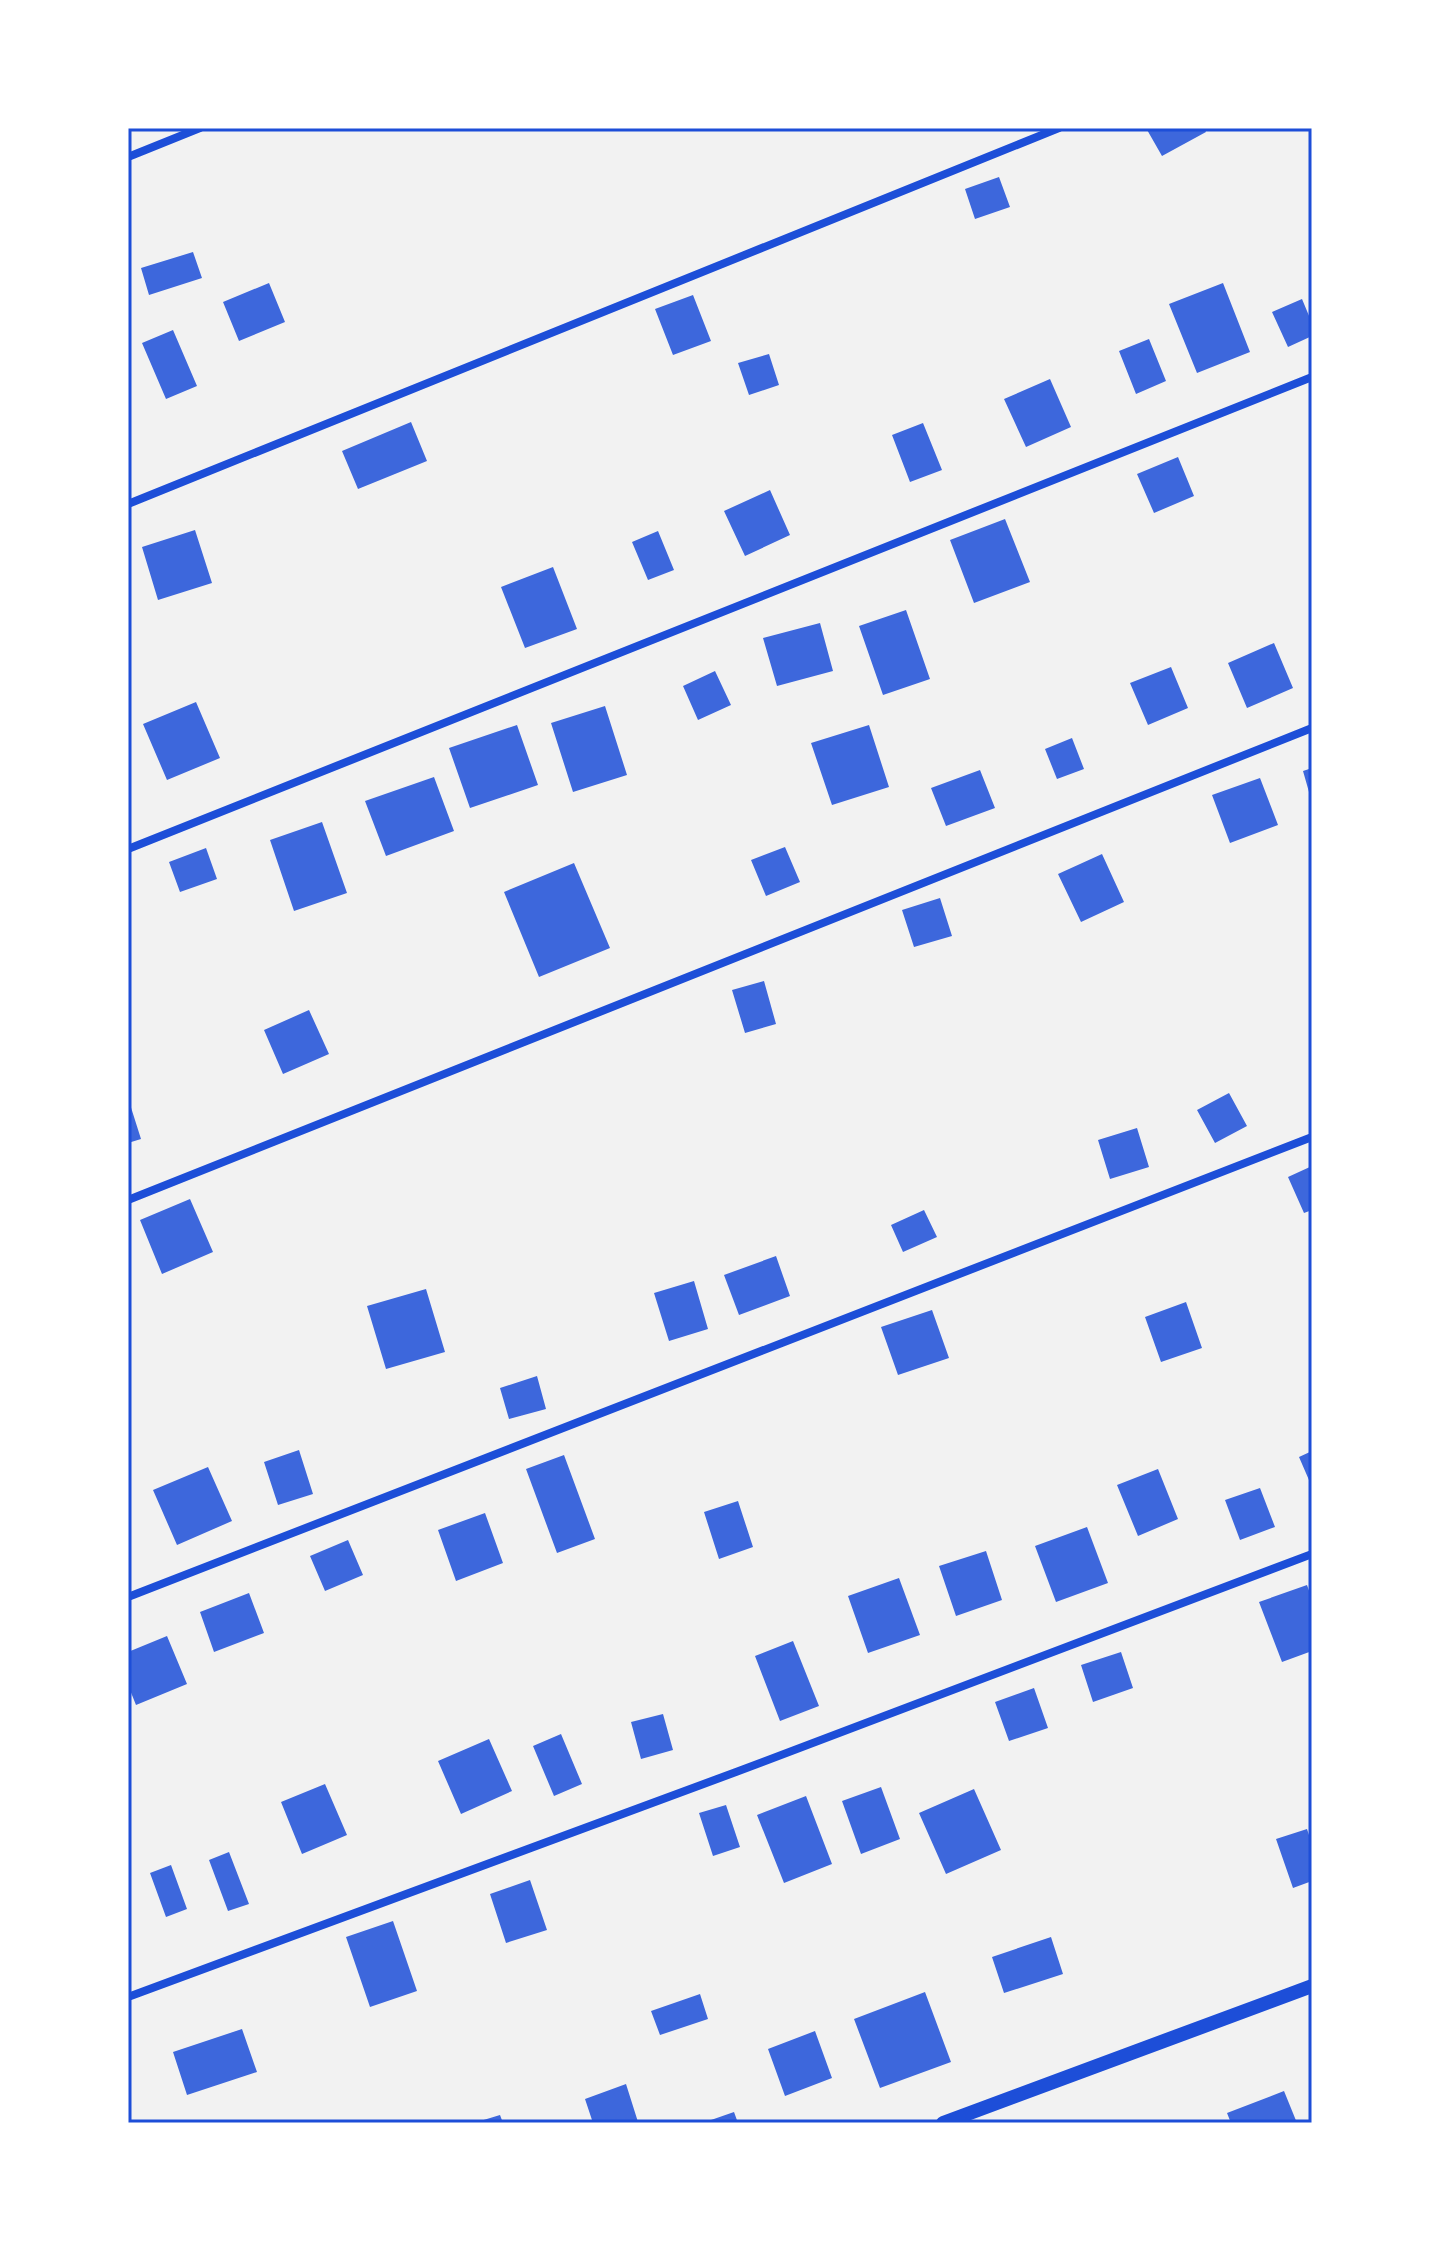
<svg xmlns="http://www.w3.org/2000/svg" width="1440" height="2251" font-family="'Times New Roman',serif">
	<rect width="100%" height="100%" fill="#f2f2f2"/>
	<path fill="#3d67dc" d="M 1146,128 L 1204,128 L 1206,132 L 1162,156 Z
		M 999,177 L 1010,207 L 975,219 L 965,189 Z
		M 193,252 L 202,278 L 149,295 L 141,268 Z
		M 269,283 L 285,322 L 239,341 L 223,302 Z
		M 1223,283 L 1250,352 L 1197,373 L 1169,304 Z
		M 693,295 L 711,341 L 673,355 L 655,309 Z
		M 1302,299 L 1312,323 L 1312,336 L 1288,347 L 1272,312 Z
		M 173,330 L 197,386 L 166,399 L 142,343 Z
		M 1149,339 L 1166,381 L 1136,394 L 1119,351 Z
		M 769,354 L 779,385 L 749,395 L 738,363 Z
		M 1050,379 L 1071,427 L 1026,447 L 1004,399 Z
		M 411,422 L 427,461 L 358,489 L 342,451 Z
		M 923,423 L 942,470 L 910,482 L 892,435 Z
		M 1178,457 L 1194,496 L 1154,513 L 1137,474 Z
		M 770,490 L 790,535 L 745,556 L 724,511 Z
		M 1005,519 L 1030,582 L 974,603 L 950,540 Z
		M 195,530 L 212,583 L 158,600 L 142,547 Z
		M 658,531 L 674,570 L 648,580 L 632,542 Z
		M 553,567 L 577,629 L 525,648 L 501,587 Z
		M 906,610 L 930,679 L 883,695 L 859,626 Z
		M 820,623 L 833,671 L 777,686 L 763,638 Z
		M 1274,643 L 1293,688 L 1247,708 L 1228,663 Z
		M 1171,667 L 1188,708 L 1148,725 L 1130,683 Z
		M 715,671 L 731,705 L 698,720 L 683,686 Z
		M 196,702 L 220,758 L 167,780 L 143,724 Z
		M 605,706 L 627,775 L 573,792 L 551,723 Z
		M 517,725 L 538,785 L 470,808 L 449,748 Z
		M 869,725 L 889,787 L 832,805 L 811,743 Z
		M 1072,738 L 1084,769 L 1057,779 L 1045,749 Z
		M 1312,768 L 1312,799 L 1311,799 L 1303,771 Z
		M 980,770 L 995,808 L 946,826 L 931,788 Z
		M 434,777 L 454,831 L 386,856 L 365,801 Z
		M 1260,778 L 1278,825 L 1230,843 L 1212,795 Z
		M 322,822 L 347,893 L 294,911 L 270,840 Z
		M 785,847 L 800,882 L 766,896 L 751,860 Z
		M 206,848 L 217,879 L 180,892 L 169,862 Z
		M 1102,854 L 1124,902 L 1081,922 L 1058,874 Z
		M 574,863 L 610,948 L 539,977 L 504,892 Z
		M 940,898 L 952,936 L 914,947 L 902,910 Z
		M 764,981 L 776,1024 L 745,1033 L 732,990 Z
		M 309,1010 L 329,1054 L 283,1074 L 264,1030 Z
		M 1229,1093 L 1247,1126 L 1215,1143 L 1197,1110 Z
		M 128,1098 L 141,1139 L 128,1143 Z
		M 1137,1128 L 1149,1167 L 1110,1179 L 1098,1140 Z
		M 1312,1166 L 1312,1210 L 1304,1213 L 1288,1177 Z
		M 190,1199 L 213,1252 L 162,1274 L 140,1220 Z
		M 924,1210 L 937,1237 L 903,1252 L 891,1225 Z
		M 776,1256 L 790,1296 L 739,1315 L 724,1275 Z
		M 694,1281 L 708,1329 L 669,1341 L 654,1293 Z
		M 426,1289 L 445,1352 L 386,1369 L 367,1306 Z
		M 1186,1302 L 1202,1348 L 1161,1362 L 1145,1317 Z
		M 932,1310 L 949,1358 L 898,1375 L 881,1327 Z
		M 537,1376 L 546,1409 L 509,1419 L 500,1388 Z
		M 299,1450 L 313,1494 L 278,1505 L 264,1462 Z
		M 1312,1451 L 1312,1487 L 1299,1457 Z
		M 564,1455 L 595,1539 L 557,1553 L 526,1469 Z
		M 208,1467 L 232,1521 L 177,1545 L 153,1490 Z
		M 1158,1469 L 1178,1519 L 1138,1536 L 1117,1485 Z
		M 1260,1488 L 1275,1527 L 1240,1540 L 1225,1500 Z
		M 738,1501 L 753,1547 L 719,1559 L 704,1512 Z
		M 485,1513 L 503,1563 L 456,1581 L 438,1530 Z
		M 1087,1527 L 1108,1583 L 1056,1602 L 1035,1546 Z
		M 348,1540 L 363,1575 L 325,1591 L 310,1556 Z
		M 986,1551 L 1002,1600 L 956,1616 L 939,1566 Z
		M 899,1578 L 920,1635 L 868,1653 L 848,1596 Z
		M 1307,1585 L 1312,1599 L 1312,1651 L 1282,1662 L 1259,1602 Z
		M 249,1593 L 264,1633 L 214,1652 L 200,1612 Z
		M 167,1636 L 187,1684 L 136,1705 L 128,1685 L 128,1652 Z
		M 793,1641 L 819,1706 L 780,1721 L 755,1656 Z
		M 1121,1652 L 1133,1688 L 1093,1702 L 1081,1665 Z
		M 1034,1688 L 1048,1728 L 1009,1741 L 995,1702 Z
		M 663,1714 L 673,1750 L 641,1759 L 631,1722 Z
		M 561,1734 L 582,1784 L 554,1796 L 533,1746 Z
		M 489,1739 L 512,1791 L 461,1814 L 438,1761 Z
		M 325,1784 L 347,1835 L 302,1854 L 281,1802 Z
		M 881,1787 L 900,1839 L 861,1854 L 842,1801 Z
		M 974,1789 L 1001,1850 L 946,1874 L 919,1813 Z
		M 806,1796 L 832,1864 L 784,1883 L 757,1815 Z
		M 726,1805 L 740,1847 L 713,1856 L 699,1813 Z
		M 1307,1829 L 1312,1844 L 1312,1881 L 1293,1888 L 1276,1839 Z
		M 229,1852 L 249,1904 L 228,1911 L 209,1860 Z
		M 171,1865 L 187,1909 L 166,1917 L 150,1873 Z
		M 530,1880 L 547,1930 L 506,1943 L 490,1894 Z
		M 393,1921 L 417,1991 L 370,2007 L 346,1937 Z
		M 1051,1937 L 1063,1974 L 1004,1993 L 992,1957 Z
		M 925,1992 L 951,2062 L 880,2088 L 854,2019 Z
		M 700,1994 L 708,2019 L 660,2035 L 651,2011 Z
		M 242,2029 L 257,2072 L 187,2095 L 173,2052 Z
		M 815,2031 L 832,2078 L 785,2096 L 768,2049 Z
		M 626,2084 L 638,2122 L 593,2123 L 585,2099 Z
		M 1284,2091 L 1297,2123 L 1231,2123 L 1227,2113 Z
		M 734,2112 L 738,2123 L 712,2123 L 711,2120 Z
		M 500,2115 L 503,2123 L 477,2123 L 477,2122 Z"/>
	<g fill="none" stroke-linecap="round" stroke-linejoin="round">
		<path stroke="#1d4ed8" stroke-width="8" d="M 128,157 L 200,128
			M 128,504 L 1059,128
			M 128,849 L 1312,377
			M 128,1200 L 1312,728
			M 128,1597 L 1312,1137
			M 128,1997 L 736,1772 L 1312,1554"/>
		<path stroke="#1d4ed8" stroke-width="14" d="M 943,2123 L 1312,1986"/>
	</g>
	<rect width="1440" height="2251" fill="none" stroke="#ffffff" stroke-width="260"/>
	<rect x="130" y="130" width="1180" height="1991" fill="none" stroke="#1d4ed8" stroke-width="3"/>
</svg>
